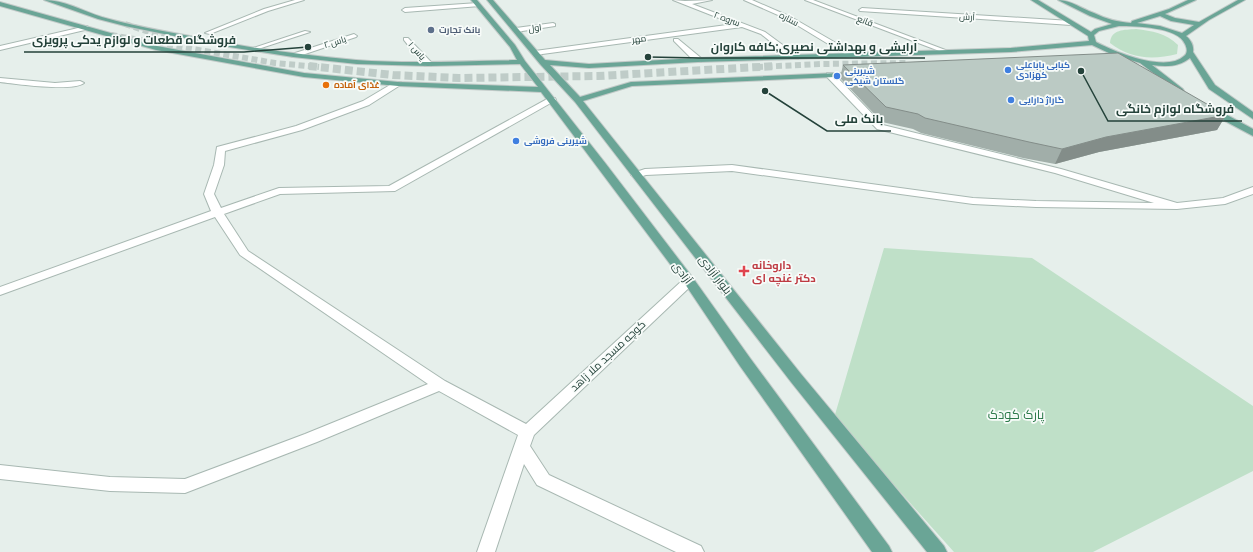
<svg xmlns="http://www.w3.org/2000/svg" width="1253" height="552" font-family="Raleway,Cairo,sans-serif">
	<rect width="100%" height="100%" fill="#e6efeb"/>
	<path fill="#bfe0c8" d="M 1136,29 C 1152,31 1166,33 1178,45 L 1177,54 C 1153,60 1130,59 1110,43 C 1111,29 1124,30 1136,29 Z
		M 884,248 L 1032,258 L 1253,406 L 1253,471 L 1093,552 L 954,552 L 834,418 Z"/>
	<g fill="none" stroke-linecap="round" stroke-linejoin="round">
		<path stroke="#bfccc8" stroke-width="6" stroke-dasharray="6 3.5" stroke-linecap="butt" d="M 125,24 L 164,37
			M 111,35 L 275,63 L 319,67
			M 757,67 L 822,64 L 907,63"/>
		<path stroke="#bfccc8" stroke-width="8" stroke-dasharray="8 4" stroke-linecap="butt" d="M 309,66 L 393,75 L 459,78 L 598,76 L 776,66"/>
		<g stroke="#a8b8b2" stroke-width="2">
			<path id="minor" d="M 295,0 L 304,0 L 268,11 L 210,34 L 205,33 L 264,9 Z
				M 673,0 L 685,1 L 712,0 L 692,4 L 765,32 L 799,57 L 798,59 L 792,59 L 761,34 L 742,27 L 535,55 L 531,53 L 535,51 L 734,24 Z
				M 744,0 L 752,0 L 791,17 L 855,54 L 854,56 L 848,56 L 787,19 Z
				M 805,0 L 813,0 L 948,51 L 942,52 Z
				M 478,3 L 480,4 L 480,6 L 405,12 L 402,10 L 405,8 Z
				M 862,8 L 1071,21 L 1074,23 L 1071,25 L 860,11 L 859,10 Z
				M 553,23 L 555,24 L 555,26 L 516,32 L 513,30 L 516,28 Z
				M 87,26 L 90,28 L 89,29 L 0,50 L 0,46 Z
				M 305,31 L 310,32 L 255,50 L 250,49 Z
				M 354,34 L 357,36 L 356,37 L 296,57 L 293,57 L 289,55 Z
				M 404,38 L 408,38 L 431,62 L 431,66 L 425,66 L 404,40 Z
				M 674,39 L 678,39 L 701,58 L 701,62 L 695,62 L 674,41 Z
				M 827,73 L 833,73 L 883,125 L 1061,169 L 1177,203 L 1223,198 L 1253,187 L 1253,194 L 1225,204 L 1177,209 L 1036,207 L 973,204 L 732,171 L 646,175 L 636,178 L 631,175 L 633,173 L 645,169 L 732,165 L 973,198 L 1036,201 L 1154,203 L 1055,173 L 877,129 L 827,77 Z
				M 0,78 L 55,83 L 80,81 L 84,83 C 73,92 16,84 0,82 Z
				M 395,82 L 401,82 L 402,84 L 369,105 L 302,130 L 225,151 L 224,165 L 214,194 L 221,208 L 279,188 L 389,186 L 549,98 L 555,98 L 556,100 L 395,191 L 280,194 L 224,214 L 248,251 L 445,381 L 526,424 L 685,278 L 693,278 L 695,281 L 693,284 L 534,435 L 530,446 L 549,475 L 701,546 L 704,552 L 676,552 L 537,485 L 524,464 L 495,552 L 477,552 L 518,435 L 439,391 L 317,442 L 185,493 L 110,491 L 0,479 L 0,465 L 110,477 L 185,479 L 305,434 L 428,384 L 240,255 L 215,217 L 0,295 L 0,287 L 211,211 L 204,194 L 214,165 L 217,147 L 296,126 L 363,101 Z"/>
		</g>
		<g stroke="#c2cac8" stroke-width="2">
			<path id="major" d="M 44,0 C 64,0 83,11 102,17 C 141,28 182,34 221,42 C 265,50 311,56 356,60 C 410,64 464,61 517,60 L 510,47 L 471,0 L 477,0 L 515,45 L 525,61 L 606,164 L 693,278 L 750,358 L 889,546 L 892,552 L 872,552 L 740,366 L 685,284 L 541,92 L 398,86 L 304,77 L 156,50 L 0,6 L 0,2 L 157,46 L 304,73 L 398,82 L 538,87 L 520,64 L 428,66 L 357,64 L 293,57 L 223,46 L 125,26 L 98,19 Z
				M 487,0 L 493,0 L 545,60 L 589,64 L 698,58 L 1011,48 L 1089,41 L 1088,36 L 1031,0 L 1038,0 L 1091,32 L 1095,29 L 1112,24 L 1090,16 L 1058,0 C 1071,0 1082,9 1094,13 C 1106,19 1118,22 1131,23 L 1132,21 L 1169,9 L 1188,0 L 1196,0 L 1165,14 L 1175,18 L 1199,22 L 1238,0 L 1245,0 L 1209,20 L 1186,36 C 1191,40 1194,46 1193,52 L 1215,85 L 1253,112 L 1253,119 L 1209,89 L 1190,58 C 1179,67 1166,67 1152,65 L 1183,89 L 1184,91 L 1180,93 L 1140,63 L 1111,54 L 1092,45 L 1011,52 L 698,62 L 589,68 L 550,65 L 580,97 L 631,82 L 860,72 L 861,74 L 857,76 L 632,86 L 583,101 L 801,374 L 944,546 L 947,552 L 927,552 L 791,382 L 575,102 L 540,64 ZM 1160,16 L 1171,21 L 1194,25 L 1182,33 L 1160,26 L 1137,23 ZM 1119,26 C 1135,26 1178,27 1185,44 C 1187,48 1188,53 1184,56 C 1166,73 1115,52 1096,42 L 1094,35 L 1099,31 Z
				M 1208,108 L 1214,108 L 1253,129 L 1253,136 L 1208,112 L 1207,110 Z"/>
		</g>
		<use href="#minor" fill="#fff" fill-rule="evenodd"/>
		<use href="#major" fill="#6aa596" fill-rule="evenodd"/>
	</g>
	<path fill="#a1aea9" d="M 843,65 L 1226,115 L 1217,130 L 1099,152 L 1055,164 L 1023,158 L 921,133 L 913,129 L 882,122 L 840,78 Z"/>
	<path fill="#838d89" d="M 1226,115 L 1217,130 L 1099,152 L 1055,164 L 1062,149 L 1106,137 Z"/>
	<path fill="#bbcac4" stroke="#838d89" d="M 1118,53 L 1226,115 L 1106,137 L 1062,149 L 1029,142 L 925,118 L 918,114 L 886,107 L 843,65 Z"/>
	<circle fill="#5c6f8a" stroke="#f7fbf9" stroke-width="1.5" cx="431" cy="30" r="4"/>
	<g fill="#3f7fe0" stroke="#f7fbf9" stroke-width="1.5">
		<circle cx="1008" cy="70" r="4"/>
		<circle cx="837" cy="76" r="4"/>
		<circle cx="1011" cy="100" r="4"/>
		<circle cx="516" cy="141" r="4"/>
	</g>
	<circle fill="#e8710a" stroke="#f7fbf9" stroke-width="1.5" cx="326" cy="85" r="4"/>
	<path fill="#e0444e" stroke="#f7fbf9" stroke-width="1.5" d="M742 265h4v4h4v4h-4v4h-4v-4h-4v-4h4z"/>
	<g text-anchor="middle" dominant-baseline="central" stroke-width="3.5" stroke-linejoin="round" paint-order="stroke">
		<g font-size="9" fill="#24423a" stroke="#f7fbf9">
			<text transform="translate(967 17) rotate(3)">آرش</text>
			<text transform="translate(727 19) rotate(20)">سروه ۲</text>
			<text transform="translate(789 19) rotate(27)">ستاره</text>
			<text transform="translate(865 21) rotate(21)">قانع</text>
			<text transform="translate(535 28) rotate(-8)">اول</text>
			<text transform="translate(639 39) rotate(-7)">مهر</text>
			<text transform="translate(335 42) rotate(-17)">یاس ۲</text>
			<text transform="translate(417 51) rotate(49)">یاس ۱</text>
		</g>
		<g font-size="9" font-weight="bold" fill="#4e5e75" stroke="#f7fbf9" text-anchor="start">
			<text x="439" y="30">بانک تجارت</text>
		</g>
		<g font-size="9" font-weight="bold" fill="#366cbe" stroke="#f7fbf9" text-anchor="start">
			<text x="1016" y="65">کبابی باباعلی<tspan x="1016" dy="10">کهزادی</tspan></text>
			<text x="845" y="71">شیرینی<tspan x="845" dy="10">گلستان شیخی</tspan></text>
			<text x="1019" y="100">گاراژ دارایی</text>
			<text x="524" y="141">شیرینی فروشی</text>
		</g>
		<g font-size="9" font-weight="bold" fill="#c56008" stroke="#f7fbf9" text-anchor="start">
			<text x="334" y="85">غذای آماده</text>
		</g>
		<g font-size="11" font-weight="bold" fill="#be3a42" stroke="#f7fbf9" text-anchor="start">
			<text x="752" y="265">داروخانه<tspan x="752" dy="13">دکتر غنچه ای</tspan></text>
		</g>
		<g font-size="11" fill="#24423a" stroke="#f7fbf9">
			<text transform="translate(682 273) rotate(53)">آزادی</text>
			<text transform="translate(715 275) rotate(52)">بلوار آزادی</text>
			<text transform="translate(608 356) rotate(-43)">کوچه مسجد ملا زاهد</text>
		</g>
		<g font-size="13" fill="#2d7a4b" stroke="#f7fbf9">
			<text x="1016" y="414">پارک کودک</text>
		</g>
	</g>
	<path fill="none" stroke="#24423a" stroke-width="1.5" d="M308 47L244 52H24M648 57L702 58H925M1081 71L1108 121H1242M765 91L827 131H891"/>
	<g fill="#24423a" stroke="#f7fbf9" stroke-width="1.5">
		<circle cx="308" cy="47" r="4"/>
		<circle cx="648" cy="57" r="4"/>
		<circle cx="1081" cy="71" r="4"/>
		<circle cx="765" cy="91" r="4"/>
	</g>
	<g font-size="12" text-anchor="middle" font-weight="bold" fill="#24423a" stroke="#f7fbf9" stroke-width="3.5" stroke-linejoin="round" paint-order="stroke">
		<text x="134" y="44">فروشگاه قطعات و لوازم یدکی پرویزی</text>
		<text x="814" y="51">آرایشی و بهداشتی نصیری;کافه کاروان</text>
		<text x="1175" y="113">فروشگاه لوازم خانگی</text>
		<text x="859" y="123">بانک ملی</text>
	</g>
</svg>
